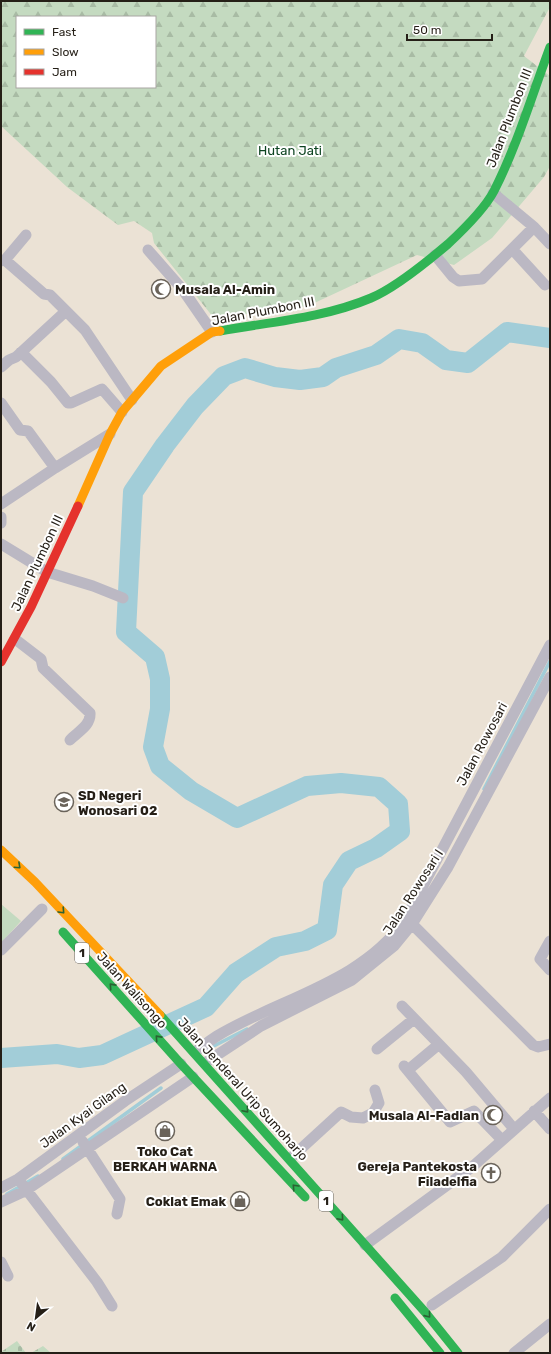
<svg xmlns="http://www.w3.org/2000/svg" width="551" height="1354" font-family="Rubik,sans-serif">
	<defs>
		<pattern id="forest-firs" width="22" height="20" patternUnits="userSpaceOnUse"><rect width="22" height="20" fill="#c4dac0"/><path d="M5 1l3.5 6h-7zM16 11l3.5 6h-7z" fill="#a8bba4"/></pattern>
		<pattern id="cemetery-stones" width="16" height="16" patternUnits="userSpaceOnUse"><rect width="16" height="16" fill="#c4dac0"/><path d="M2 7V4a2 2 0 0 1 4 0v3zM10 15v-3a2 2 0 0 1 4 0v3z" fill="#a8bba4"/></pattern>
	</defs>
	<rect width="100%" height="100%" fill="#ebe2d5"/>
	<path fill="url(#forest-firs)" fill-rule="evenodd" d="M 1,1 L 550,1 L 550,7 L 524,56 L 550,76 L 550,166 L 544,177 L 492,238 L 454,265 L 417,255 L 308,306 L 239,315 L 217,322 L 154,243 L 152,233 L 134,221 L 118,225 L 67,187 L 1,126 ZM 17,17 L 155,17 L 155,87 L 17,87 Z"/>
	<path fill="url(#cemetery-stones)" d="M 17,1341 L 26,1353 L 1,1353 L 1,1352 Z
		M 43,1346 L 51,1353 L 31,1353 Z"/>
	<path fill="#c4dac0" d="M 1,904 L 21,921 L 1,943 Z"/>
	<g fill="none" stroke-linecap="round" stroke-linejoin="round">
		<path stroke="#a2cdd8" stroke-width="3.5" d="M 484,789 L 550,661
			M 208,1049 L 247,1029
			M 63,1159 L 161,1088
			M 7,1194 L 38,1176"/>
		<path stroke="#a2cdd8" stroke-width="20" d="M 1,1058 L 57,1054 L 79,1058 L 102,1055 L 206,1007 L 236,973 L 276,947 L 305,941 L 327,930 L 333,885 L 349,861 L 376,848 L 400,831 L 398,804 L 379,787 L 341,783 L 307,786 L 237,818 L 191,791 L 160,766 L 153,747 L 160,709 L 160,679 L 155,657 L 126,632 L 133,492 L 165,445 L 195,406 L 224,376 L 245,368 L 275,377 L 300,380 L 323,377 L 336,368 L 376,355 L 399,339 L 422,343 L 446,360 L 468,363 L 507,332 L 550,338"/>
		<path stroke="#bbb8c3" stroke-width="11" d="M 493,193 L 534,227 L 550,244
			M 148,250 L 183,290 L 212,332
			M 513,250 L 545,285
			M 435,255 L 453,277 L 459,281 L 482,279 L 534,227
			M 5,260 L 44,294 L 50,295 L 85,330 L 132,400
			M 1,261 L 5,260 L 26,235
			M 21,352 L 51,382 L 68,403 L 71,403 L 102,389 L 122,412
			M 1,367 L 9,360 L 16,357 L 66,311
			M 1,403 L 20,430 L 28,431 L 55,468
			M 1,504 L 55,468 L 110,434
			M 1,517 L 1,523
			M 1,544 L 47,572 L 93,586 L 123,598
			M 15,639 L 41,659 L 43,668 L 90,713 C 91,726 77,732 70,740
			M 412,924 L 533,1045 L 538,1047 L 550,1044
			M 550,941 L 540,959 L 550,970
			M 1,950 L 42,909
			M 402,1006 L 466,1072 L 514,1129
			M 377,1049 L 414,1019
			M 195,1052 C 202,1047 209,1041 217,1036 C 280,998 361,983 405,920 L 550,645
			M 205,1063 L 261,1026 L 352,980 L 394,946 L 412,924 L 448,867 L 550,677
			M 404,1066 L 450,1122 L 474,1111 L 502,1140
			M 408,1070 L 438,1045
			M 534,1111 L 550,1129
			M 83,1142 L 120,1199 L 117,1214
			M 293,1156 L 341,1112 L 351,1117 L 363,1118 L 373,1113 L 379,1103 L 375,1090
			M 22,1184 L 97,1282 L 112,1306
			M 1,1188 L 18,1179 L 125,1101 L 181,1064
			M 1,1202 L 25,1191 L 193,1077
			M 365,1245 L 472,1167 L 550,1098
			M 1,1262 L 8,1276
			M 432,1305 L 502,1257 L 550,1209
			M 514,1353 L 550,1324"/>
		<path stroke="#30b455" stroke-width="9" d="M 220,331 C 270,322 324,318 371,298 C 395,288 428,261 448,244 C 462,231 485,208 494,191 C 517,146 532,95 550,47
			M 63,932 L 181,1064 L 305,1197
			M 160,1015 L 425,1312 L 458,1353
			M 395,1298 L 440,1353"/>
		<path stroke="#ff9f0a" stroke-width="9" d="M 78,506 L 110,434 L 122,412 L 161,366 L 212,332 L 220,331
			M 1,850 L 35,882 L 160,1015"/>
		<path stroke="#e5322d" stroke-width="9" d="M 1,662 L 31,607 L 78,506"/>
	</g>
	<defs><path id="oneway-chevron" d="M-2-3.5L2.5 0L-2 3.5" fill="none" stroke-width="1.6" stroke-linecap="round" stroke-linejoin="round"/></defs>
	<g stroke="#2a6233">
		<use href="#oneway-chevron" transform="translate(18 866) rotate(43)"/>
		<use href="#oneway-chevron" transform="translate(62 911) rotate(47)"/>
		<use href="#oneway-chevron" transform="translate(112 986) rotate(-132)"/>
		<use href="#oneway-chevron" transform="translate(158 1038) rotate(-132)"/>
		<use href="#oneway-chevron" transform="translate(246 1110) rotate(49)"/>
		<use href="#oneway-chevron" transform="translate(295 1187) rotate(-133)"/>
		<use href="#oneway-chevron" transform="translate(341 1218) rotate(49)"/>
		<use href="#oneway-chevron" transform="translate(428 1315) rotate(51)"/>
	</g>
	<defs>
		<g id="mosque-ring" transform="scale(1)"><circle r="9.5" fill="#fff" stroke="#6a635a" stroke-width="1.5"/><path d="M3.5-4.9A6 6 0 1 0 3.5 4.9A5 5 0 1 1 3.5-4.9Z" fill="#6a635a"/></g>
		<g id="school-ring" transform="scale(1)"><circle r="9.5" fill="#fff" stroke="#6a635a" stroke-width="1.5"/><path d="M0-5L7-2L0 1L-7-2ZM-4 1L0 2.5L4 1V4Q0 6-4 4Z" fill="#6a635a"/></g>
		<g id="shop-ring" transform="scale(1)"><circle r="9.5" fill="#fff" stroke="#6a635a" stroke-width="1.5"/><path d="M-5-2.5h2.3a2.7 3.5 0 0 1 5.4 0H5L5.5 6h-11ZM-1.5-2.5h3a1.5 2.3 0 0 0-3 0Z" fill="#6a635a"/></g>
		<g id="church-ring" transform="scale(1)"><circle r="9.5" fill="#fff" stroke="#6a635a" stroke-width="1.5"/><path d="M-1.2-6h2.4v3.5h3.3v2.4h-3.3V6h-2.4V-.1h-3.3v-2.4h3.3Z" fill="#6a635a"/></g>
	</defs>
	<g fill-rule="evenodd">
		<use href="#mosque-ring" x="161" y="289"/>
		<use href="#school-ring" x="64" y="802"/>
		<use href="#mosque-ring" x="493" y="1115"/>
		<use href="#shop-ring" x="165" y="1131"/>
		<use href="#church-ring" x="491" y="1173"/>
		<use href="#shop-ring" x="240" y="1201"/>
	</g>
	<g text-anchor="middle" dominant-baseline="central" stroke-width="4" stroke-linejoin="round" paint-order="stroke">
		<g fill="#fff" stroke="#66625d" stroke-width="1">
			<rect x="75" y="943" width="14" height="20" rx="3"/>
			<rect x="319" y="1191" width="14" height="20" rx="3"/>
		</g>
		<g font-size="12" font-weight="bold" fill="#251f17">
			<text x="82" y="953">1</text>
			<text x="326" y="1201">1</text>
		</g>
		<g font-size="13" fill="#251f17" stroke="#fff">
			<text transform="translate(509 118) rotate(-69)">Jalan Plumbon III</text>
			<text transform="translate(263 311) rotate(-11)">Jalan Plumbon III</text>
			<text transform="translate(37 563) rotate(-65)">Jalan Plumbon III</text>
			<text transform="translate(482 744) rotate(-62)">Jalan Rowosari</text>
			<text transform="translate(413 892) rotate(-57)">Jalan Rowosari I</text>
			<text transform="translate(132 990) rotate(48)">Jalan Walisongo</text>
			<text transform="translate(243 1089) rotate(48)">Jalan Jenderal Urip Sumoharjo</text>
			<text transform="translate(83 1115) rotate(-36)">Jalan Kyai Gilang</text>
		</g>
		<g font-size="13" fill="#0d4421" stroke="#fff">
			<text x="290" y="150">Hutan Jati</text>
		</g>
		<g font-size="13" font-weight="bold" fill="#251f17" stroke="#fff" text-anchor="end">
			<text x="175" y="289" text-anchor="start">Musala Al-Amin</text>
			<text x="78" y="795" text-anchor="start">SD Negeri<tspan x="78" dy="15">Wonosari 02</tspan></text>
			<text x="479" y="1115">Musala Al-Fadlan</text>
			<text x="165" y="1151" text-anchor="middle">Toko Cat<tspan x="165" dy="15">BERKAH WARNA</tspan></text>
			<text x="477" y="1166">Gereja Pantekosta<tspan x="477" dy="15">Filadelfia</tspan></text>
			<text x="226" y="1201">Coklat Emak</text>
		</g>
	</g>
	<rect width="551" height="1354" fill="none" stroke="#251f17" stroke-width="4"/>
	<rect x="16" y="16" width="140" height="72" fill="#ffffff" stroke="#a8a5a2"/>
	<rect x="24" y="29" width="20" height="6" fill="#30b455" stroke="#a8a5a2"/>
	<text x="52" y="36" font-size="12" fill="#251f17">Fast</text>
	<rect x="24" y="49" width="20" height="6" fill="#ff9f0a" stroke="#a8a5a2"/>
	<text x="52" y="56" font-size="12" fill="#251f17">Slow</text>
	<rect x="24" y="69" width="20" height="6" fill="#e5322d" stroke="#a8a5a2"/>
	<text x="52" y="76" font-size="12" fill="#251f17">Jam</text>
	<g transform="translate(36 1318) rotate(209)" stroke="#ffffff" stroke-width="3" paint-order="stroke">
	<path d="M0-3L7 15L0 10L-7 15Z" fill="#251f17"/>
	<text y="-6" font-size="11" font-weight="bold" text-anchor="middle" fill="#251f17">N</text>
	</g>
	<path d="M407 34v6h85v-6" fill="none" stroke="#251f17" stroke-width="2"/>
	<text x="413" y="34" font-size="12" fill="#251f17" stroke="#ffffff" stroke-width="3" paint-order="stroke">50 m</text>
</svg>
